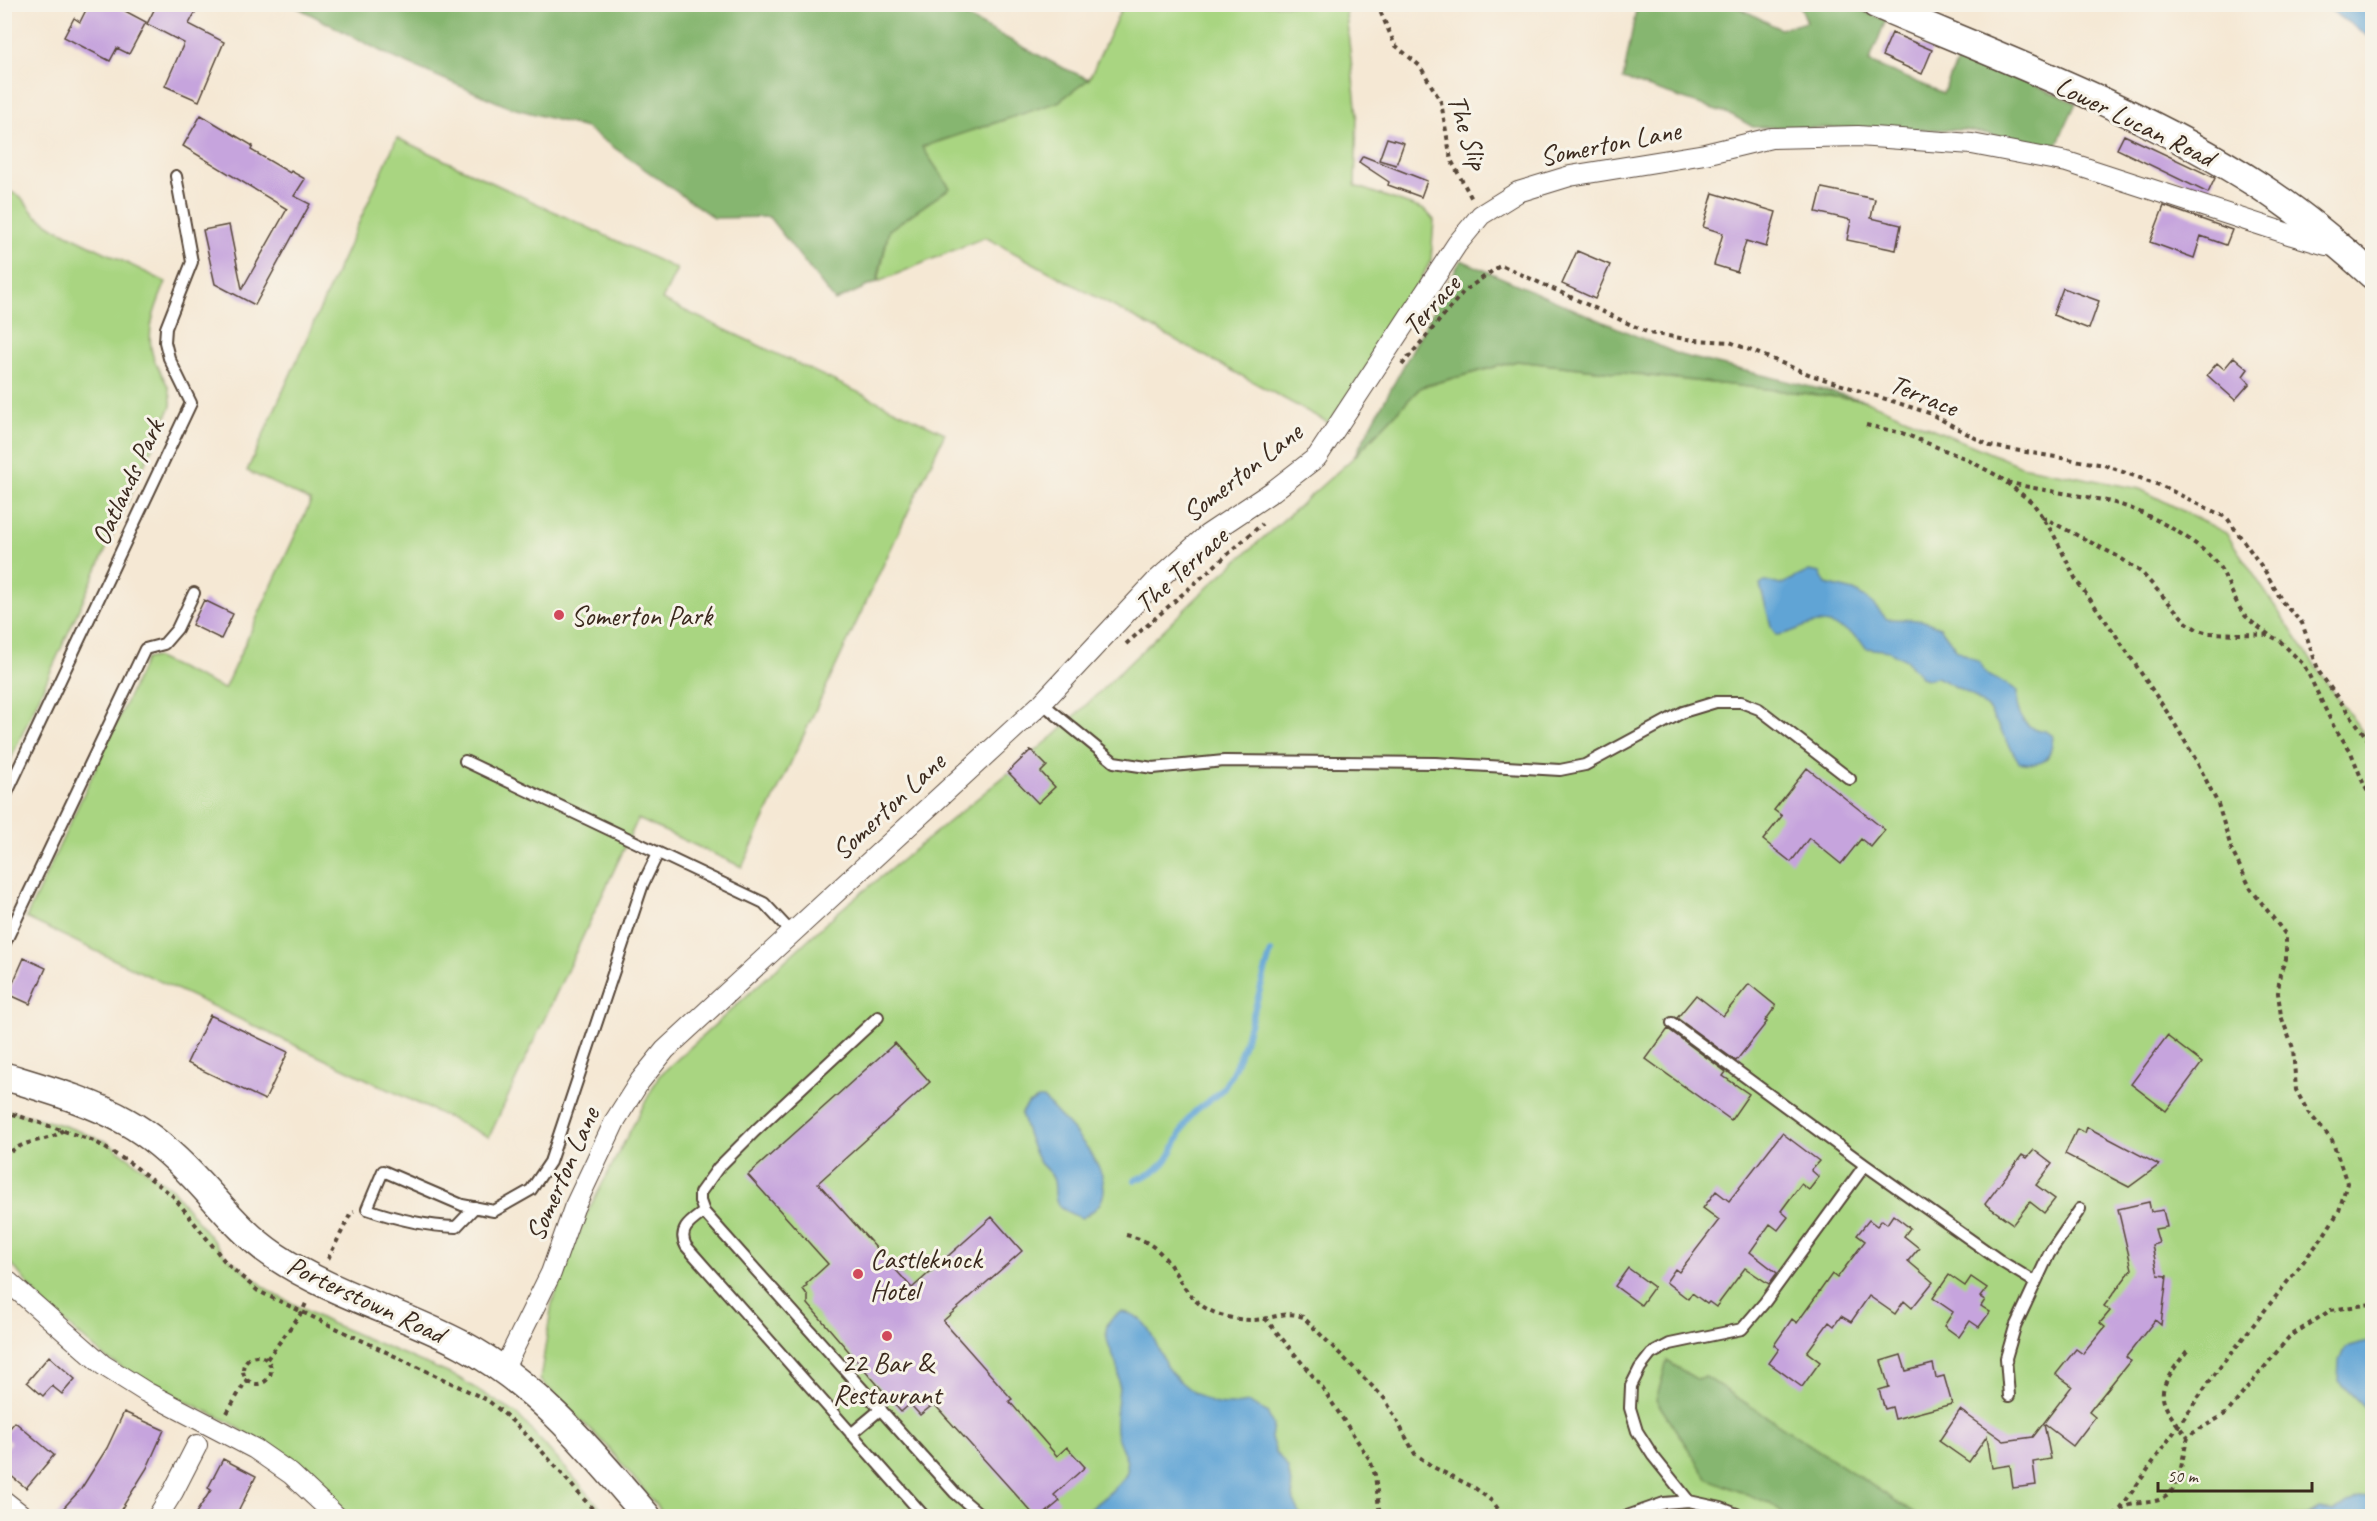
<svg xmlns="http://www.w3.org/2000/svg" width="2377" height="1521" font-family="Caveat,sans-serif">
	<rect width="100%" height="100%" fill="#f7f3e8"/>
	<filter id="ink" filterUnits="userSpaceOnUse"><feTurbulence type="fractalNoise" baseFrequency=".0167" numOctaves="2"/><feDisplacementMap in="SourceGraphic" scale="12" xChannelSelector="R" yChannelSelector="G"/><feConvolveMatrix kernelMatrix="1 2 1 2 8 2 1 2 1" color-interpolation-filters="sRGB"/></filter>
	<filter id="wash" filterUnits="userSpaceOnUse"><feTurbulence type="fractalNoise" baseFrequency=".008" numOctaves="4" result="noise"/><feDisplacementMap in="SourceGraphic" scale="24" xChannelSelector="R" yChannelSelector="G"/><feGaussianBlur stdDeviation="1.35" result="paint"/><feColorMatrix in="noise" values="0 0 0 0 0 0 0 0 0 0 0 0 0 0 0 0 0 1.4 0 .05"/><feComposite in="paint" operator="in"/></filter>
	<g filter="url(#wash)">
		<rect width="100%" height="100%" fill="#f5e8d4"/>
		<path fill="#a9d581" stroke="#728050" stroke-width="1.5" d="M 1123,5 L 1345,5 L 1357,115 L 1355,186 L 1425,210 L 1434,220 L 1431,260 L 1400,318 L 1329,423 L 985,237 L 878,282 L 889,230 L 950,188 L 922,147 L 1058,102 L 1089,79 Z
			M 397,138 L 677,269 L 662,300 L 945,433 L 742,867 L 638,819 L 489,1137 L 26,918 L 146,659 L 155,657 L 224,689 L 311,501 L 247,471 Z
			M 5,189 L 21,197 L 35,215 L 57,229 L 166,282 C 156,306 144,332 154,359 C 160,375 173,387 171,406 L 5,772 Z
			M 1517,361 L 1864,400 L 2021,466 L 2140,489 L 2226,533 L 2319,672 L 2372,745 L 2372,1516 L 665,1516 L 607,1446 L 540,1380 L 552,1303 L 587,1213 L 659,1076 L 838,912 L 1055,735 L 1211,584 L 1354,457 L 1421,387 Z
			M 4,1109 L 65,1126 L 107,1142 L 172,1189 L 224,1254 L 272,1293 L 328,1322 L 457,1377 L 517,1414 L 608,1516 L 345,1516 L 293,1465 L 231,1423 L 160,1389 L 107,1359 L 45,1305 L 5,1256 Z"/>
		<path fill="#86b66f" stroke="#607046" stroke-width="1.5" d="M 293,5 L 944,5 L 1061,67 L 1089,79 L 1058,102 L 922,147 L 950,188 L 889,230 L 877,282 L 835,301 L 769,217 L 714,218 L 586,128 L 509,107 L 390,56 Z
			M 1637,5 L 1734,5 L 1780,29 L 1807,22 L 1800,5 L 1848,5 L 1886,20 L 1869,62 L 1943,93 L 1961,53 L 2076,103 L 2056,146 L 1965,130 L 1753,127 L 1732,115 L 1623,79 Z
			M 1461,260 L 1680,355 L 1864,400 L 1517,361 L 1421,387 L 1354,457 Z
			M 1667,1361 L 1696,1379 L 1706,1377 L 1919,1516 L 1786,1516 L 1769,1503 L 1708,1479 L 1656,1400 Z"/>
		<path fill="#61a4d5" stroke="#4e677a" stroke-width="1.5" d="M 2323,5 L 2372,5 L 2372,39 Z
			M 1809,571 L 1820,573 L 1826,584 L 1854,591 L 1870,601 L 1887,619 L 1921,620 L 1940,627 L 1957,650 L 1980,662 C 1983,680 2006,680 2017,691 C 2016,705 2019,725 2036,729 C 2044,731 2046,730 2053,736 C 2051,762 2043,767 2019,762 L 1989,710 L 1972,695 L 1936,677 L 1927,679 L 1921,677 L 1906,660 L 1889,651 L 1866,648 C 1860,636 1835,624 1822,623 C 1806,622 1792,635 1776,635 L 1771,626 L 1760,585 L 1766,581 L 1780,585 Z
			M 1038,1099 L 1044,1099 C 1064,1122 1123,1174 1098,1206 C 1094,1211 1087,1215 1082,1218 C 1074,1215 1064,1212 1058,1204 C 1053,1197 1056,1189 1054,1181 C 1052,1173 1045,1169 1040,1163 C 1031,1149 1026,1130 1021,1114 L 1028,1104 Z
			M 1121,1312 C 1151,1313 1156,1350 1169,1370 C 1172,1375 1177,1379 1182,1383 C 1205,1403 1219,1409 1249,1403 L 1267,1412 L 1273,1425 L 1271,1438 L 1276,1452 L 1288,1468 L 1294,1501 L 1301,1516 L 1081,1516 C 1092,1506 1123,1485 1127,1472 C 1130,1459 1118,1445 1116,1432 C 1114,1414 1120,1395 1119,1377 C 1118,1354 1089,1328 1121,1312 Z
			M 2372,1341 L 2372,1420 L 2369,1412 L 2338,1381 L 2339,1362 L 2345,1348 Z
			M 2359,1497 L 2372,1498 L 2372,1516 L 2307,1516 L 2319,1509 L 2333,1511 Z"/>
		<g fill="none" stroke-linecap="round" stroke-linejoin="round">
			<path stroke="#61a4d5" stroke-width="6" d="M 1135,1180 C 1176,1166 1169,1149 1190,1117 C 1198,1105 1215,1100 1224,1087 C 1245,1056 1259,989 1271,952"/>
		</g>
		<g id="blocks">
			<path fill="#c6a4dd" d="M 89,4 L 112,4 L 146,22 L 129,54 L 117,48 L 110,61 L 64,37 L 74,18 L 80,22 Z
				M 157,4 L 183,4 L 196,11 L 189,24 L 224,42 L 199,101 L 165,86 L 184,43 L 147,24 Z
				M 1892,33 L 1932,50 L 1922,74 L 1882,56 Z
				M 201,115 L 253,146 L 251,150 L 290,173 L 291,171 L 305,179 L 294,196 L 310,204 L 255,305 L 215,284 L 203,230 L 229,225 L 242,289 L 287,209 L 183,146 Z
				M 2124,135 L 2215,178 L 2208,193 L 2117,149 Z
				M 1387,138 L 1404,143 L 1396,165 L 1379,160 Z
				M 1363,156 L 1427,181 L 1421,197 L 1388,185 L 1389,182 L 1359,162 Z
				M 1822,188 L 1875,199 L 1871,218 L 1901,225 L 1896,250 L 1847,240 L 1851,220 L 1816,212 Z
				M 1713,193 L 1776,212 L 1766,247 L 1746,241 L 1737,272 L 1714,265 L 1723,233 L 1703,227 Z
				M 2164,206 L 2232,230 L 2226,245 L 2201,236 L 2194,258 L 2150,242 Z
				M 1577,251 L 1610,265 L 1595,299 L 1562,284 Z
				M 2063,288 L 2099,301 L 2089,329 L 2053,315 Z
				M 2234,357 L 2248,369 L 2243,376 L 2250,383 L 2235,400 L 2207,375 L 2217,363 L 2224,369 Z
				M 204,600 L 233,614 L 221,639 L 192,625 Z
				M 1031,750 L 1047,766 L 1041,772 L 1055,787 L 1038,803 L 1008,772 Z
				M 1807,768 L 1885,830 L 1871,847 L 1861,839 L 1841,864 L 1809,838 L 1791,862 L 1763,840 L 1782,816 L 1774,810 Z
				M 24,958 L 46,968 L 30,1004 L 8,994 Z
				M 1749,984 L 1776,1006 L 1765,1021 L 1767,1022 L 1736,1061 L 1677,1018 L 1696,995 L 1723,1016 Z
				M 210,1015 L 288,1052 L 265,1100 L 187,1063 Z
				M 1668,1029 L 1726,1072 L 1723,1076 L 1749,1094 L 1731,1120 L 1646,1059 Z
				M 2167,1036 L 2202,1063 L 2166,1111 L 2131,1084 Z
				M 895,1043 L 930,1082 L 818,1183 L 912,1288 L 992,1217 L 1022,1251 L 943,1321 L 1012,1399 L 1009,1401 L 1057,1456 L 1067,1447 L 1085,1467 L 1054,1495 L 1060,1501 L 1042,1516 L 1035,1516 L 934,1404 L 920,1415 L 910,1404 L 901,1412 L 808,1304 L 808,1296 L 803,1289 L 807,1285 L 806,1284 L 828,1264 L 748,1175 Z
				M 2087,1127 L 2159,1165 L 2129,1187 L 2065,1154 L 2077,1129 L 2085,1133 Z
				M 1782,1133 L 1819,1161 L 1811,1170 L 1819,1177 L 1809,1190 L 1801,1184 L 1781,1211 L 1788,1217 L 1778,1230 L 1770,1224 L 1750,1252 L 1777,1273 L 1769,1284 L 1745,1268 L 1716,1307 L 1709,1302 L 1707,1304 L 1692,1293 L 1688,1299 L 1666,1282 L 1675,1269 L 1679,1272 L 1719,1220 L 1703,1208 L 1716,1191 L 1729,1201 Z
				M 2034,1150 L 2052,1164 L 2036,1185 L 2055,1199 L 2044,1213 L 2030,1202 L 2013,1224 L 1985,1204 L 2022,1155 L 2027,1158 Z
				M 2149,1202 L 2151,1212 L 2163,1210 L 2167,1227 L 2155,1229 L 2159,1243 L 2152,1245 L 2158,1275 L 2167,1276 L 2161,1325 L 2155,1320 L 2126,1357 L 2130,1361 L 2089,1412 L 2095,1417 L 2073,1446 L 2044,1424 L 2051,1459 L 2033,1462 L 2036,1485 L 2013,1488 L 2010,1465 L 1992,1468 L 1987,1436 L 1969,1462 L 1939,1441 L 1960,1410 L 2004,1441 L 2033,1437 L 2072,1386 L 2056,1374 L 2076,1349 L 2083,1354 L 2105,1327 L 2100,1323 L 2110,1311 L 2104,1306 L 2132,1269 L 2118,1209 Z
				M 1893,1215 L 1910,1228 L 1904,1236 L 1919,1248 L 1908,1261 L 1933,1282 L 1912,1308 L 1904,1301 L 1895,1314 L 1869,1296 L 1851,1322 L 1841,1316 L 1834,1326 L 1829,1322 L 1807,1352 L 1820,1362 L 1802,1387 L 1769,1363 L 1779,1349 L 1774,1345 L 1792,1319 L 1797,1323 L 1832,1274 L 1837,1278 L 1865,1241 L 1857,1235 L 1869,1220 L 1877,1226 L 1882,1220 L 1887,1224 Z
				M 1628,1268 L 1654,1287 L 1641,1305 L 1615,1286 Z
				M 1949,1275 L 1965,1286 L 1971,1277 L 1987,1288 L 1980,1297 L 1985,1300 L 1981,1306 L 1990,1312 L 1979,1327 L 1970,1321 L 1959,1337 L 1944,1326 L 1953,1312 L 1933,1298 Z
				M 1901,1355 L 1906,1371 L 1933,1364 L 1936,1378 L 1944,1376 L 1952,1404 L 1895,1419 L 1892,1407 L 1885,1409 L 1879,1390 L 1889,1387 L 1881,1361 Z
				M 49,1356 L 75,1379 L 62,1394 L 52,1386 L 43,1396 L 27,1382 Z
				M 124,1412 L 164,1430 L 147,1468 L 117,1516 L 56,1516 L 81,1489 L 107,1448 Z
				M 15,1422 L 54,1455 L 26,1488 L 4,1470 L 4,1451 L 11,1443 L 4,1437 L 4,1435 Z
				M 223,1459 L 256,1476 L 236,1516 L 194,1516 L 211,1490 L 208,1488 Z"/>
		</g>
	</g>
	<g filter="url(#ink)">
		<use href="#blocks" fill-opacity="0" stroke="#574639" stroke-width="1.5"/>
		<g fill="none" stroke-linecap="round" stroke-linejoin="round">
			<g stroke="#574639" stroke-width="14">
				<path id="lane" d="M 1042,703 L 1114,762 L 1153,768 L 1224,761 L 1435,763 L 1560,770 L 1585,765 L 1683,712 L 1716,702 L 1741,702 L 1759,709 L 1850,779
					M 465,761 L 764,903 L 792,933
					M 4,799 L 191,403 L 169,358 L 165,342 L 166,328 L 192,262 L 176,176
					M 4,945 L 145,649 L 164,644 L 177,629 L 194,593
					M 878,1017 L 755,1131 L 718,1168 L 700,1193 L 700,1201 L 704,1212 L 955,1493 L 982,1516
					M 1672,1023 L 1865,1165 L 2002,1262 L 2035,1282
					M 475,1207 L 456,1227 C 424,1226 396,1219 367,1209 L 383,1171 L 462,1205 L 494,1211 L 531,1190 L 550,1162 L 643,884 L 658,853
					M 704,1212 C 692,1221 677,1229 686,1246 L 924,1516
					M 2009,1396 L 2006,1358 L 2015,1327 L 2049,1254 L 2080,1209
					M 851,1434 L 881,1409
					M 1627,1516 L 1664,1503 L 1689,1501
					M 1742,1516 L 1721,1508 L 1689,1501 L 1653,1456 L 1637,1431 L 1630,1408 L 1631,1386 L 1640,1368 L 1651,1354 L 1670,1344 L 1742,1329 L 1765,1302 L 1865,1165"/>
			</g>
			<g stroke="#574639" stroke-width="22">
				<path id="street" d="M 4,1278 L 103,1365 L 146,1392 L 255,1449 L 291,1474 L 336,1516
					M 503,1370 L 551,1273 L 574,1208 L 616,1119 L 640,1081 L 665,1050 L 1042,703 L 1155,582 L 1207,535 L 1273,491 L 1317,457 L 1457,244 L 1481,215 L 1518,192 L 1570,176 L 1705,154 L 1771,138 L 1858,136 L 1972,144 L 2067,162 L 2292,235 L 2326,245 L 2339,246
					M 4,1501 L 23,1516
					M 158,1516 L 173,1492 L 197,1445"/>
			</g>
			<g stroke="#574639" stroke-width="30">
				<path id="secondary" d="M 1875,4 C 2002,58 2142,110 2258,185 C 2298,211 2337,243 2372,275
					M 4,1076 C 46,1089 90,1101 127,1122 C 152,1136 175,1157 194,1177 C 220,1204 242,1234 275,1256 C 333,1295 401,1312 463,1345 C 539,1386 592,1452 647,1516"/>
			</g>
			<path stroke="#574639" stroke-width="4" stroke-dasharray="4.5 4.5" stroke-linecap="butt" d="M 1377,4 L 1395,45 L 1420,66 L 1441,102 L 1451,160 L 1472,199
				M 1402,365 L 1464,291 L 1501,265 L 1649,333 L 1693,340 L 1730,342 L 1811,375 L 1929,413 L 1990,446 L 2104,465 L 2162,486 L 2227,518 L 2265,571 L 2283,603 L 2302,623 L 2319,672 L 2372,745
				M 1866,425 L 1902,433 L 1964,458 L 1998,476 L 2033,503 L 2054,535 L 2076,580 L 2113,631 L 2173,721 L 2196,760 L 2218,804 L 2232,851 L 2251,889 L 2286,935 L 2286,959 L 2280,973 L 2278,993 L 2281,1016 L 2293,1048 L 2296,1090 L 2308,1112 L 2332,1140 L 2347,1183 L 2339,1211 L 2322,1238 L 2217,1371 L 2120,1509
				M 2007,482 C 2041,491 2077,494 2111,502 C 2144,511 2188,534 2212,558 C 2227,573 2230,593 2241,610 C 2247,620 2259,627 2269,635
				M 2042,517 L 2119,557 L 2142,573 L 2187,623 L 2198,630 L 2209,633 L 2269,635 L 2280,641 L 2304,665 L 2334,727 L 2350,750 L 2364,785 L 2372,799
				M 1126,644 L 1262,524
				M 4,1111 L 94,1141 L 133,1165 L 173,1196 L 227,1264 L 258,1291 L 487,1400 C 531,1433 562,1476 599,1516
				M 4,1158 C 24,1136 45,1145 63,1130
				M 1126,1235 C 1178,1246 1172,1291 1209,1310 C 1224,1318 1247,1322 1263,1319 C 1279,1316 1288,1311 1303,1317 L 1385,1399 L 1415,1454 L 1433,1467 L 1475,1488 L 1493,1502 L 1503,1516
				M 328,1259 L 351,1213 L 354,1212
				M 1265,1318 L 1321,1386 L 1370,1460 L 1375,1475 L 1380,1516
				M 2187,1351 C 2155,1393 2154,1396 2188,1438
				M243 1370a14 14 0 1 1 28 0a14 14 0 1 1-28 0Z
				M 267,1359 L 302,1312 L 307,1301
				M 227,1413 L 247,1379
				M 2114,1516 C 2128,1496 2155,1509 2170,1493 C 2182,1480 2182,1454 2188,1438 L 2193,1433 L 2227,1413 L 2289,1337 L 2331,1310 L 2372,1304"/>
			<use href="#lane" stroke="#fff" stroke-width="10"/>
			<use href="#street" stroke="#fff" stroke-width="20"/>
			<use href="#secondary" stroke="#fff" stroke-width="27"/>
		</g>
	</g>
	<g fill="#d1495b" stroke="#f7f3e8" stroke-width="2">
		<circle cx="559" cy="615" r="6"/>
		<circle cx="858" cy="1274" r="6"/>
		<circle cx="887" cy="1336" r="6"/>
	</g>
	<g text-anchor="middle" dominant-baseline="central" stroke-width="6" stroke-linejoin="round" paint-order="stroke">
		<g font-size="28" fill="#3b2a1e" stroke="#f7f3e8">
			<text transform="translate(2135 121) rotate(26)">Lower Lucan Road</text>
			<text transform="translate(1468 132) rotate(72)">The Slip</text>
			<text transform="translate(1610 143) rotate(-11)">Somerton Lane</text>
			<text transform="translate(1431 305) rotate(-48)">Terrace</text>
			<text transform="translate(1924 395) rotate(22)">Terrace</text>
			<text transform="translate(1242 472) rotate(-38)">Somerton Lane</text>
			<text transform="translate(127 482) rotate(-65)">Oatlands Park</text>
			<text transform="translate(1181 570) rotate(-42)">The Terrace</text>
			<text transform="translate(888 806) rotate(-43)">Somerton Lane</text>
			<text transform="translate(562 1174) rotate(-66)">Somerton Lane</text>
			<text transform="translate(366 1299) rotate(25)">Porterstown Road</text>
		</g>
		<g font-size="28" fill="#3b2a1e" stroke="#f7f3e8" text-anchor="start">
			<text x="571" y="615">Somerton Park</text>
			<text x="870" y="1258">Castleknock<tspan x="870" dy="32">Hotel</tspan></text>
			<text x="887" y="1362" text-anchor="middle">22 Bar &amp;<tspan x="887" dy="32">Restaurant</tspan></text>
		</g>
	</g>
	<rect width="2377" height="1521" fill="none" stroke="#f7f3e8" stroke-width="24"/>
	<path d="M2158 1482v9h154v-9" fill="none" stroke="#3b2a1e" stroke-width="3"/>
	<text x="2167" y="1482" font-size="18" fill="#3b2a1e" stroke="#f7f3e8" stroke-width="4.5" paint-order="stroke">50 m</text>
</svg>
